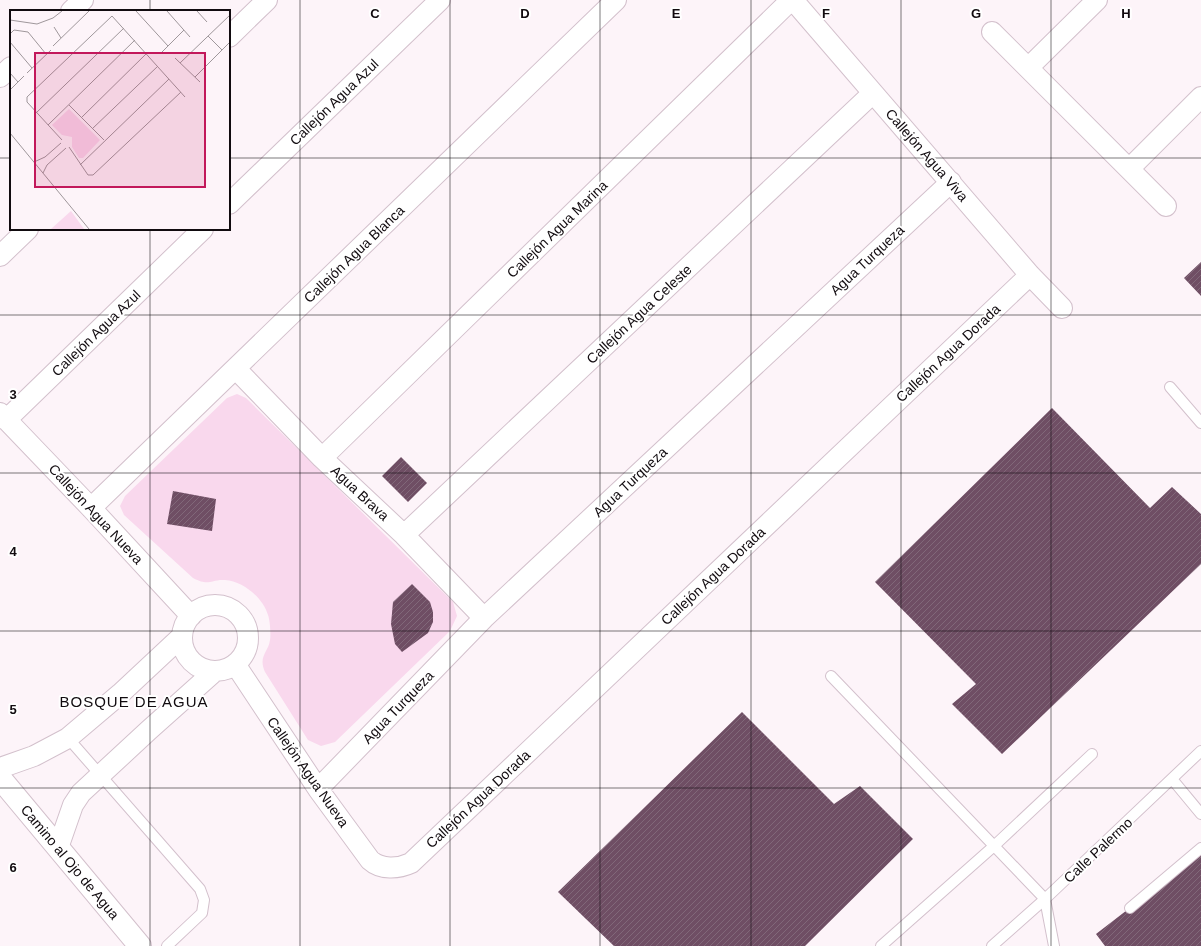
<svg xmlns="http://www.w3.org/2000/svg" width="1201" height="946" font-family="Helvetica,sans-serif">
	<defs>
		<pattern id="building-hatch" width="6" height="6" patternUnits="userSpaceOnUse"><rect width="6" height="6" fill="#6f4e64"/><path d="M-1 1l2-2M0 6l6-6M5 7l2-2" fill="none" stroke="#816879"/></pattern>
	</defs>
	<rect width="100%" height="100%" fill="#fdf4f9"/>
	<path fill="#f9d8ed" d="M 237,394 L 246,398 L 453,602 L 457,616 L 450,631 L 335,742 L 321,746 L 308,740 L 265,672 C 258,656 268,653 270,640 C 271,635 270,620 268,615 C 263,598 243,581 225,580 C 210,579 210,587 193,578 L 124,515 L 120,506 L 125,496 L 227,398 Z"/>
	<path fill="url(#building-hatch)" d="M 1201,262 L 1201,296 L 1184,278 Z
		M 1052,408 L 1150,508 L 1172,487 L 1201,514 L 1201,564 L 1002,754 L 952,704 L 976,684 L 875,582 Z
		M 401,457 L 427,483 L 408,502 L 382,476 Z
		M 173,491 L 216,499 L 212,531 L 167,524 Z
		M 412,584 L 430,602 L 433,612 L 433,622 L 428,633 L 402,652 L 395,644 L 391,624 L 393,602 Z
		M 742,712 L 834,804 L 860,786 L 913,839 L 805,946 L 614,946 L 558,892 Z
		M 1201,853 L 1201,946 L 1105,946 L 1096,934 Z"/>
	<g fill="none" stroke-linecap="round" stroke-linejoin="round">
		<g stroke="#d3c0cc" stroke-width="12">
			<path id="service" d="M 1170,387 L 1201,423
				M 831,676 L 1045,899
				M 68,738 L 200,889 L 204,900 L 202,913 L 167,946
				M 1172,779 L 1201,814
				M 1045,899 L 1054,946
				M 1130,908 L 1201,848
				M 881,946 L 994,846 L 1092,754
				M 992,946 L 1045,899 L 1201,751"/>
		</g>
		<g stroke="#d3c0cc" stroke-width="22">
			<path id="minor" d="M 793,0 L 1030,275 L 1062,308
				M 71,11 L 83,0
				M 992,32 L 1166,206
				M 229,37 L 267,0
				M 1028,68 L 1097,0
				M 0,77 L 11,67
				M 1129,169 L 1201,97
				M 229,204 L 440,0
				M 0,256 L 28,229
				M 236,369 L 322,458 L 404,535 L 484,618
				M 0,413 L 91,508 L 191,616
				M 6,420 L 203,229
				M 322,458 L 791,0
				M 91,508 L 616,0
				M 404,535 L 873,93
				M182 638a33 33 0 1 1 66 0a33 33 0 1 1-66 0Z
				M 235,664 L 318,789 L 370,860 C 381,870 398,869 411,863 L 1030,275
				M 0,768 L 34,756 L 68,738 L 120,694 L 181,637
				M 318,789 L 484,618 L 951,182
				M 58,848 L 73,805 L 81,793 L 149,730 L 215,671"/>
		</g>
		<g stroke="#d3c0cc" stroke-width="24">
			<path id="tertiary" d="M 0,778 L 140,946"/>
		</g>
		<use href="#service" stroke="#fff" stroke-width="10"/>
		<use href="#minor" stroke="#fff" stroke-width="20"/>
		<use href="#tertiary" stroke="#fff" stroke-width="22"/>
	</g>
	<path fill="none" stroke="#110b0f" stroke-width="1" stroke-opacity="0.55" d="M 150,0 L 150,11M 300,0 L 300,946M 450,0 L 450,946M 600,0 L 600,946M 751,0 L 751,946M 901,0 L 901,946M 1051,0 L 1051,946M 0,158 L 11,158M 229,158 L 1201,158M 150,229 L 150,946M 0,315 L 1201,315M 0,473 L 1201,473M 0,631 L 1201,631M 0,788 L 1201,788"/>
	<g text-anchor="middle" dominant-baseline="central" stroke-width="4" stroke-linejoin="round" paint-order="stroke">
		<g font-size="14" fill="#110b0f" stroke="#fff">
			<text transform="translate(334 102) rotate(-44)">Callejón Agua Azul</text>
			<text transform="translate(927 155) rotate(49)">Callejón Agua Viva</text>
			<text transform="translate(557 229) rotate(-44)">Callejón Agua Marina</text>
			<text transform="translate(354 254) rotate(-44)">Callejón Agua Blanca</text>
			<text transform="translate(867 260) rotate(-43)">Agua Turqueza</text>
			<text transform="translate(639 314) rotate(-43)">Callejón Agua Celeste</text>
			<text transform="translate(96 333) rotate(-44)">Callejón Agua Azul</text>
			<text transform="translate(948 353) rotate(-43)">Callejón Agua Dorada</text>
			<text transform="translate(630 482) rotate(-43)">Agua Turqueza</text>
			<text transform="translate(360 493) rotate(43)">Agua Brava</text>
			<text transform="translate(96 514) rotate(47)">Callejón Agua Nueva</text>
			<text transform="translate(713 576) rotate(-43)">Callejón Agua Dorada</text>
			<text transform="translate(398 707) rotate(-46)">Agua Turqueza</text>
			<text transform="translate(308 772) rotate(55)">Callejón Agua Nueva</text>
			<text transform="translate(478 799) rotate(-43)">Callejón Agua Dorada</text>
			<text transform="translate(1098 850) rotate(-43)">Calle Palermo</text>
			<text transform="translate(70 862) rotate(50)">Camino al Ojo de Agua</text>
		</g>
		<g font-size="15" letter-spacing="1" fill="#110b0f" stroke="#fff">
			<text x="134" y="701">BOSQUE DE AGUA</text>
		</g>
	</g>
	<g transform="translate(10 10)">
		<rect width="220" height="220" fill="#fdf4f9"/>
		<path d="M 61,201 L 74,219 L 41,219 Z" fill="#f9d8ed"/>
		<path d="M 59,99 L 90,130 L 73,148 L 69,148 L 62,137 L 62,127 L 52,125 L 42,115 Z" fill="#f9d8ed"/>
		<path fill="none" stroke="#9f979b" stroke-width="1" d="M 126,1 L 158,36M 157,1 L 180,27M 187,1 L 197,12M 0,10 L 27,14 L 43,8 L 52,1M 44,17 L 51,28M 0,24 L 4,20 L 18,22 L 36,44M 198,26 L 212,40M 0,32 L 22,58M 43,36 L 79,1M 151,43 L 174,20M 165,48 L 190,72M 170,53 L 220,5M 0,63 L 8,72M 17,63 L 41,40M 185,67 L 220,32M 0,80 L 14,66M 59,95 L 94,130M 26,103 L 114,18M 71,108 L 137,43M 38,115 L 125,30M 82,119 L 148,56M 0,123 L 79,219M 52,130 L 17,92 L 17,87 L 102,6 L 175,87M 59,137 L 78,165 L 83,165 L 171,82M 24,152 L 35,147 L 51,133M 70,155 L 159,69M 33,163 L 37,155 L 56,138"/>
		<path fill="#c2185b" fill-opacity="0.15" stroke="#c2185b" stroke-width="2" d="M 25,43 L 195,43 L 195,177 L 25,177 Z"/>
		<rect width="220" height="220" fill="none" stroke="#110b0f" stroke-width="2"/>
	</g>
	<g font-size="13" text-anchor="middle" font-weight="bold" fill="#110b0f" stroke="#fff" stroke-width="4" stroke-linejoin="round" paint-order="stroke">
		<text x="375" y="18">C</text>
		<text x="525" y="18">D</text>
		<text x="676" y="18">E</text>
		<text x="826" y="18">F</text>
		<text x="976" y="18">G</text>
		<text x="1126" y="18">H</text>
		<text x="13" y="399">3</text>
		<text x="13" y="556">4</text>
		<text x="13" y="714">5</text>
		<text x="13" y="872">6</text>
	</g>
</svg>
